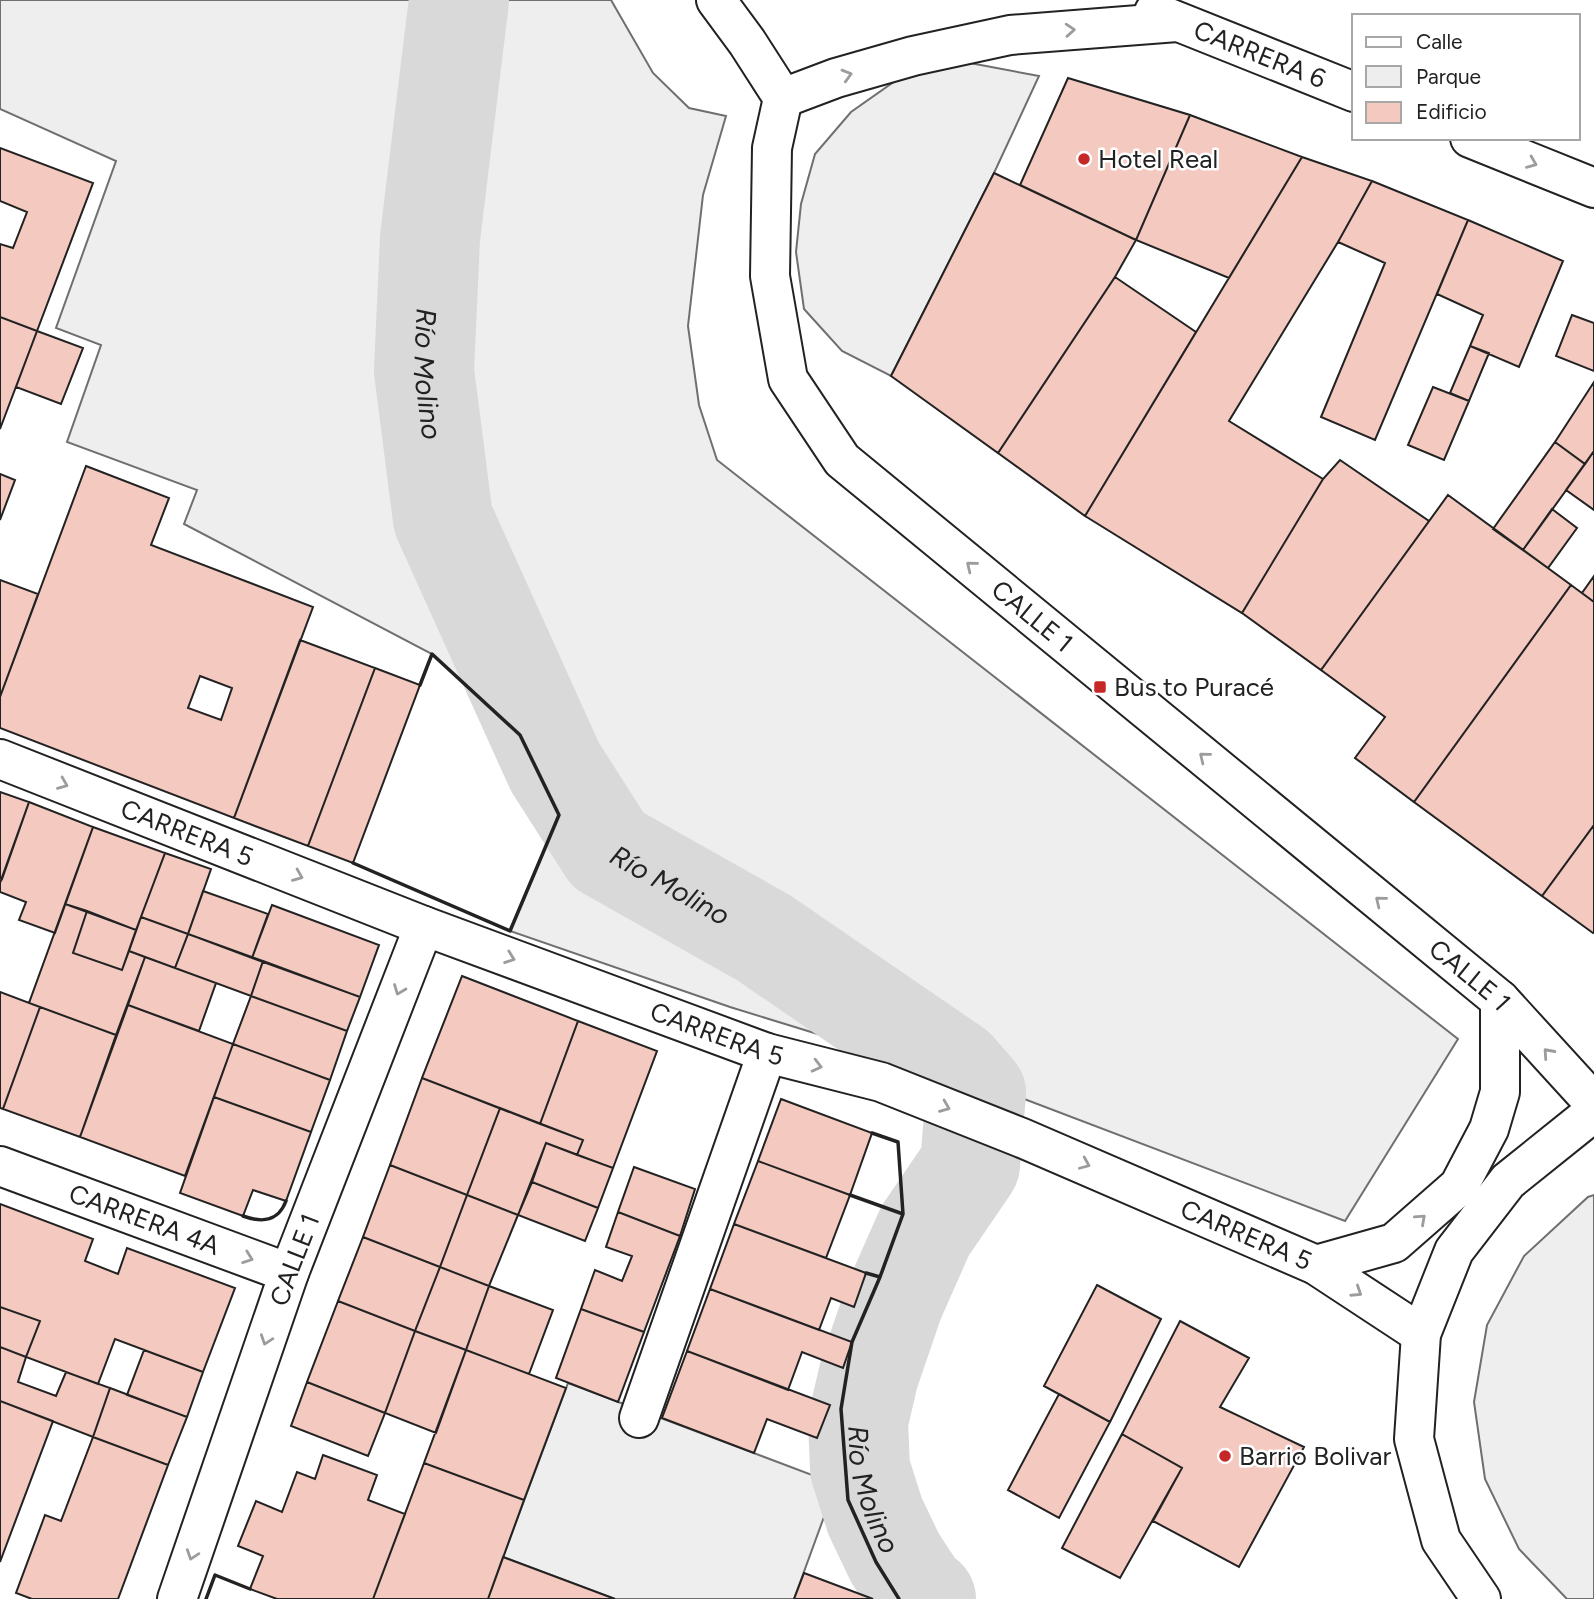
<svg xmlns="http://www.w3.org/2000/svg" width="1594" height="1599" font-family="Figtree,sans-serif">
	<rect width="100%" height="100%" fill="#fff"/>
	<path fill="#eee" stroke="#6f6f6f" stroke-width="2" d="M 0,0 L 611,0 L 653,73 L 689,108 L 726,116 L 703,195 L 688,326 L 699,405 L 717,460 L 1458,1039 L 1345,1221 L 1003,1091 L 730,1007 L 510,931 L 559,815 L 520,735 L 432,654 L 184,524 L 197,490 L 67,442 L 101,345 L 56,328 L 116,161 L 0,109 Z
		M 970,63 L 1039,76 L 994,173 L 891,376 L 842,351 L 804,309 L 796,252 L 801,204 L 815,154 L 851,112 L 898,79 Z
		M 1594,1195 L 1594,1599 L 1567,1599 L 1519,1549 L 1485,1479 L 1474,1402 L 1487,1325 L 1524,1256 L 1588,1197 Z
		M 568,1383 L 836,1484 L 794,1599 L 615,1599 L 503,1557 Z"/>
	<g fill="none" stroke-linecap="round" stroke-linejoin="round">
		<path stroke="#d9d9d9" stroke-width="100" id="s1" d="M 459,0 L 430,238 L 424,371 L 443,519 L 555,767 L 608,850 L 764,938 L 955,1069 L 976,1093 L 970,1165 L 925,1231 L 894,1301 L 869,1374 L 858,1421 L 860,1469 L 875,1516 L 895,1558 L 918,1593 L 926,1599"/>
	</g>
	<path fill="#f3c9c0" stroke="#222" stroke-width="2" fill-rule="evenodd" d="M 1068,78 L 1190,115 L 1136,240 L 1020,185 Z
		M 1190,115 L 1302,157 L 1229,278 L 1136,240 Z
		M 0,148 L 93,183 L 37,331 L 0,317 L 0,244 L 13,248 L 27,212 L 0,201 Z
		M 1302,157 L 1372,181 L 1338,242 L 1229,421 L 1323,479 L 1242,613 L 1085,516 Z
		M 994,173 L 1136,240 L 1115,277 L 998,453 L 891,376 Z
		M 1372,181 L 1468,220 L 1375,440 L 1321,417 L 1385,263 L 1338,242 Z
		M 1468,220 L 1563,261 L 1519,367 L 1470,346 L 1483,315 L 1437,294 Z
		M 1115,277 L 1196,332 L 1085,516 L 998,453 Z
		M 1572,315 L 1594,323 L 1594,371 L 1556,356 Z
		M 0,317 L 37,331 L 0,429 Z
		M 37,331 L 83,348 L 61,404 L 16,387 Z
		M 1470,346 L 1489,353 L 1469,401 L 1450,393 Z
		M 1594,382 L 1594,451 L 1585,464 L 1555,442 Z
		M 1433,387 L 1469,401 L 1444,460 L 1408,445 Z
		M 1555,442 L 1585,464 L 1523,550 L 1493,529 Z
		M 1594,451 L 1594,510 L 1566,490 Z
		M 1340,460 L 1429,521 L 1321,670 L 1242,613 L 1323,479 Z
		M 86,466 L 169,498 L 151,545 L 313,607 L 234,818 L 0,728 L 0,697 ZM 200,676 L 232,688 L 221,720 L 188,708 Z
		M 0,474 L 15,480 L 0,520 Z
		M 1448,495 L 1571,585 L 1414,802 L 1355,758 L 1385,717 L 1321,670 Z
		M 1552,509 L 1577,528 L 1548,568 L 1523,550 Z
		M 1594,576 L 1594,602 L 1582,593 Z
		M 0,580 L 38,594 L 0,697 Z
		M 1571,585 L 1594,602 L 1594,825 L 1542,896 L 1414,802 Z
		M 300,640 L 375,668 L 308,846 L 234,818 Z
		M 375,668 L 420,685 L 353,863 L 308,846 Z
		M 0,792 L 29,802 L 2,879 L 0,878 Z
		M 29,802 L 93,827 L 55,933 L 19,920 L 26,902 L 0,892 L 0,883 Z
		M 1594,825 L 1594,932 L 1593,933 L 1542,896 Z
		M 93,827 L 165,853 L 136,930 L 65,904 Z
		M 165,853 L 211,869 L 188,934 L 141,917 Z
		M 203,891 L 268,914 L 252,958 L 188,934 Z
		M 65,904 L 87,911 L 73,953 L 122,970 L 129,951 L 145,957 L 116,1035 L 29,1003 Z
		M 272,905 L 379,945 L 360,997 L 252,958 Z
		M 87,911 L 136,930 L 122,970 L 73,953 Z
		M 141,917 L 188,934 L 175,968 L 129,951 Z
		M 188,934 L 263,961 L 251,996 L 175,968 Z
		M 145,957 L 216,983 L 199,1031 L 128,1005 Z
		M 263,961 L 360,997 L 347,1031 L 251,996 Z
		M 462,976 L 578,1021 L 540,1124 L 422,1078 Z
		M 0,992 L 40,1007 L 3,1109 L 0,1108 Z
		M 251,996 L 347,1031 L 330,1080 L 233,1044 Z
		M 128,1005 L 233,1044 L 185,1176 L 80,1137 Z
		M 40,1007 L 116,1035 L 80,1137 L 3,1109 Z
		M 578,1021 L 657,1051 L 613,1168 L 577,1155 L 583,1140 L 540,1124 Z
		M 233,1044 L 330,1080 L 311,1132 L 214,1097 Z
		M 422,1078 L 500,1108 L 467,1195 L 390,1165 Z
		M 214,1097 L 311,1132 L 286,1201 L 253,1190 L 243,1216 L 180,1193 Z
		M 781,1099 L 872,1133 L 850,1195 L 758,1161 Z
		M 500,1108 L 583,1140 L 577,1155 L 546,1143 L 518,1215 L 467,1195 Z
		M 546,1143 L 613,1168 L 598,1208 L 532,1182 Z
		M 758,1161 L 850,1195 L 826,1258 L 734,1224 Z
		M 390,1165 L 467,1195 L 440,1267 L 363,1237 Z
		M 634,1167 L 695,1189 L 680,1236 L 618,1212 Z
		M 532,1182 L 598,1208 L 585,1241 L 518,1215 Z
		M 467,1195 L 518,1215 L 489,1286 L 440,1267 Z
		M 0,1204 L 93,1239 L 85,1261 L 118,1274 L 127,1248 L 235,1288 L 203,1372 L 115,1339 L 98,1384 L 26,1357 L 40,1321 L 0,1307 Z
		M 618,1212 L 680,1236 L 644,1332 L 581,1309 L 595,1270 L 622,1281 L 632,1256 L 606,1247 Z
		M 734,1224 L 866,1273 L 854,1307 L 831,1298 L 819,1330 L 710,1289 Z
		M 363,1237 L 440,1267 L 415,1331 L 338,1301 Z
		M 440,1267 L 489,1286 L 466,1350 L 415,1331 Z
		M 1097,1285 L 1161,1319 L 1110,1422 L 1044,1386 Z
		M 489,1286 L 553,1310 L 529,1374 L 466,1350 Z
		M 710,1289 L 852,1342 L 843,1368 L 802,1352 L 788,1390 L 687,1351 Z
		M 338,1301 L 415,1331 L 385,1413 L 307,1382 Z
		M 0,1307 L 40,1321 L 26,1357 L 0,1347 Z
		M 581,1309 L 644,1332 L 618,1402 L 556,1378 Z
		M 1180,1321 L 1249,1358 L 1220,1407 L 1304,1447 L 1239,1567 L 1153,1521 L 1182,1468 L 1122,1434 Z
		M 415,1331 L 466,1350 L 436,1433 L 385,1413 Z
		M 0,1347 L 26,1357 L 18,1382 L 56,1396 L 66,1372 L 110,1388 L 93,1437 L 0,1401 Z
		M 144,1350 L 203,1372 L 187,1417 L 127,1395 Z
		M 466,1350 L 566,1388 L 524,1500 L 424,1463 Z
		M 687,1351 L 830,1405 L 817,1438 L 767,1419 L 754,1453 L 662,1418 Z
		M 307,1382 L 385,1413 L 368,1456 L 291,1426 Z
		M 110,1388 L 187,1417 L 168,1465 L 93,1437 Z
		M 1059,1394 L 1110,1422 L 1059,1518 L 1008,1490 Z
		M 0,1401 L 53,1421 L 0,1562 Z
		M 1122,1434 L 1182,1468 L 1120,1578 L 1062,1548 Z
		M 93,1437 L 168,1465 L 118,1599 L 32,1599 L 16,1593 L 45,1515 L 61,1521 Z
		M 323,1455 L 377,1475 L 368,1500 L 405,1514 L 373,1599 L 277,1599 L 250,1589 L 263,1556 L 238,1546 L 256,1501 L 282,1512 L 297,1472 L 315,1479 Z
		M 424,1463 L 524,1500 L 488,1599 L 373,1599 Z
		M 503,1557 L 615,1599 L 488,1599 Z
		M 804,1573 L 873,1599 L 794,1599 Z"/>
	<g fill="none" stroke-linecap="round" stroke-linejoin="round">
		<g stroke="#222" stroke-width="42">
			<g id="minor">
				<path id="s2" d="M 716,0 L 747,42 L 783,98 L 772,148 L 770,276 L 788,379 L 842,460 L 1500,1000 L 1594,1103"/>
				<path id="s3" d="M 1154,12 L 1354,92"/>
				<path d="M 783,98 L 836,78 L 913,56 L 1010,35 L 1177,22"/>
				<path d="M 1470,138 L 1594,188"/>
				<path id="s4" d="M 0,759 L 424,926 L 767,1053 L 881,1082 L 1022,1138 L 1316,1265 L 1421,1334"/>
				<path id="s5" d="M 0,1166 L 289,1273"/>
				<path d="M 1316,1265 L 1394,1243 L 1459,1186 L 1489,1129 L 1500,1092 L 1500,1000"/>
				<path d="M 639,1418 L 767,1053"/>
				<path id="s6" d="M 177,1599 L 289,1273 L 424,926"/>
				<path d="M 1481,1599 L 1441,1540 L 1414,1439 L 1421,1334 L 1454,1251 L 1508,1181 L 1594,1112"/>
			</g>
		</g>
		<use href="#minor" stroke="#fff" stroke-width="38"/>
		<path stroke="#222" stroke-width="3.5" d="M 353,863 L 510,931 L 559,815 L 520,735 L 432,654 L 420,685
			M 872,1133 L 898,1142 L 903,1214 L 880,1277 L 852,1342 L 841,1409 L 848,1500 L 876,1562 L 899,1599
			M 850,1195 L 903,1214
			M 243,1216 C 262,1223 278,1222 286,1201
			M 866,1273 L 880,1277
			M 206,1599 L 215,1575 L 250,1589"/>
	</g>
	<defs><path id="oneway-chevron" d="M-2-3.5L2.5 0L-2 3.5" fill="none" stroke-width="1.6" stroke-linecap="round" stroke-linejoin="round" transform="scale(1.75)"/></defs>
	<g stroke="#9c9c9c">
		<use href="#oneway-chevron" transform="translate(1070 30) rotate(-4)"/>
		<use href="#oneway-chevron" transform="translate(847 75) rotate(-16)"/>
		<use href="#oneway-chevron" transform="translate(1532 163) rotate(22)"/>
		<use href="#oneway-chevron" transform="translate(971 566) rotate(-141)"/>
		<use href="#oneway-chevron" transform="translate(1204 757) rotate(-141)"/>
		<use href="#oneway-chevron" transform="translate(63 784) rotate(22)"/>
		<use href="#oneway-chevron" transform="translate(298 876) rotate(22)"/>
		<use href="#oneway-chevron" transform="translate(1380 901) rotate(-141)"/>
		<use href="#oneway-chevron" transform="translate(510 958) rotate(20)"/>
		<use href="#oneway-chevron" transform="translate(399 990) rotate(111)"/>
		<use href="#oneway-chevron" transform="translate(1548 1053) rotate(-132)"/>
		<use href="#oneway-chevron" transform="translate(817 1066) rotate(14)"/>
		<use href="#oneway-chevron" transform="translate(945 1107) rotate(22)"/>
		<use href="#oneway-chevron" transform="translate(1085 1164) rotate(23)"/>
		<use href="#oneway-chevron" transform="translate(1421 1219) rotate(-42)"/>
		<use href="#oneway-chevron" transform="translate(248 1258) rotate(20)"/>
		<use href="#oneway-chevron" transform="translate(1357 1292) rotate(33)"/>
		<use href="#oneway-chevron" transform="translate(266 1340) rotate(109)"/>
		<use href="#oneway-chevron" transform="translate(192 1555) rotate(109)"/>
	</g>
	<g fill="#c62828" stroke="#fff" stroke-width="2.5">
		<circle cx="1084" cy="159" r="7"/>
		<rect x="1093" y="680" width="14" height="14" rx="3.5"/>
		<circle cx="1225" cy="1456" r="7"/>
	</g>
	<g text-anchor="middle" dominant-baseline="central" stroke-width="5" stroke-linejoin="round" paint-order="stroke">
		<g font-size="26" fill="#222" stroke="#fff">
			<text stroke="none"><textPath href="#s3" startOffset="114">CARRERA 6</textPath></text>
			<text stroke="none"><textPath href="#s2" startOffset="746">CALLE 1</textPath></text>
			<text stroke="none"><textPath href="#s4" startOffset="201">CARRERA 5</textPath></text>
			<text stroke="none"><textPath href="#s2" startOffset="1312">CALLE 1</textPath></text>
			<text stroke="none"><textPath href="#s4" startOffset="768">CARRERA 5</textPath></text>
			<text stroke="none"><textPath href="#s5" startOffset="154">CARRERA 4A</textPath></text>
			<text stroke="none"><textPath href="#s4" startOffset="1335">CARRERA 5</textPath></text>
			<text stroke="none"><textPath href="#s6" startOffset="359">CALLE 1</textPath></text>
		</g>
		<g font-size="26" fill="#222" stroke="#fff" text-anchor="start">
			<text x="1098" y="159">Hotel Real</text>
			<text x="1114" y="687">Bus to Puracé</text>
			<text x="1239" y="1456">Barrio Bolivar</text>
		</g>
		<g font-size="28" font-style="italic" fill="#222" stroke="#fff">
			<text stroke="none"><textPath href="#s1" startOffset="376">Río Molino</textPath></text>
			<text stroke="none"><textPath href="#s1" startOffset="964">Río Molino</textPath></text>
			<text stroke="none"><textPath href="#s1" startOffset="1760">Río Molino</textPath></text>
		</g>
	</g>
	<rect x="1352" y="14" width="228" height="126" fill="#ffffff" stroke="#a7a7a7" stroke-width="2"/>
	<rect x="1366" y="37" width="35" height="10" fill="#ffffff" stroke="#a7a7a7" stroke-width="2"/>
	<text x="1416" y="49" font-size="21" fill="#222222">Calle</text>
	<rect x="1366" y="66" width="35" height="21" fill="#eeeeee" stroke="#a7a7a7" stroke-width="2"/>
	<text x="1416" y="84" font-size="21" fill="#222222">Parque</text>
	<rect x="1366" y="102" width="35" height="21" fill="#f3c9c0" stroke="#a7a7a7" stroke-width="2"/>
	<text x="1416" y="119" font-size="21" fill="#222222">Edificio</text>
</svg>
